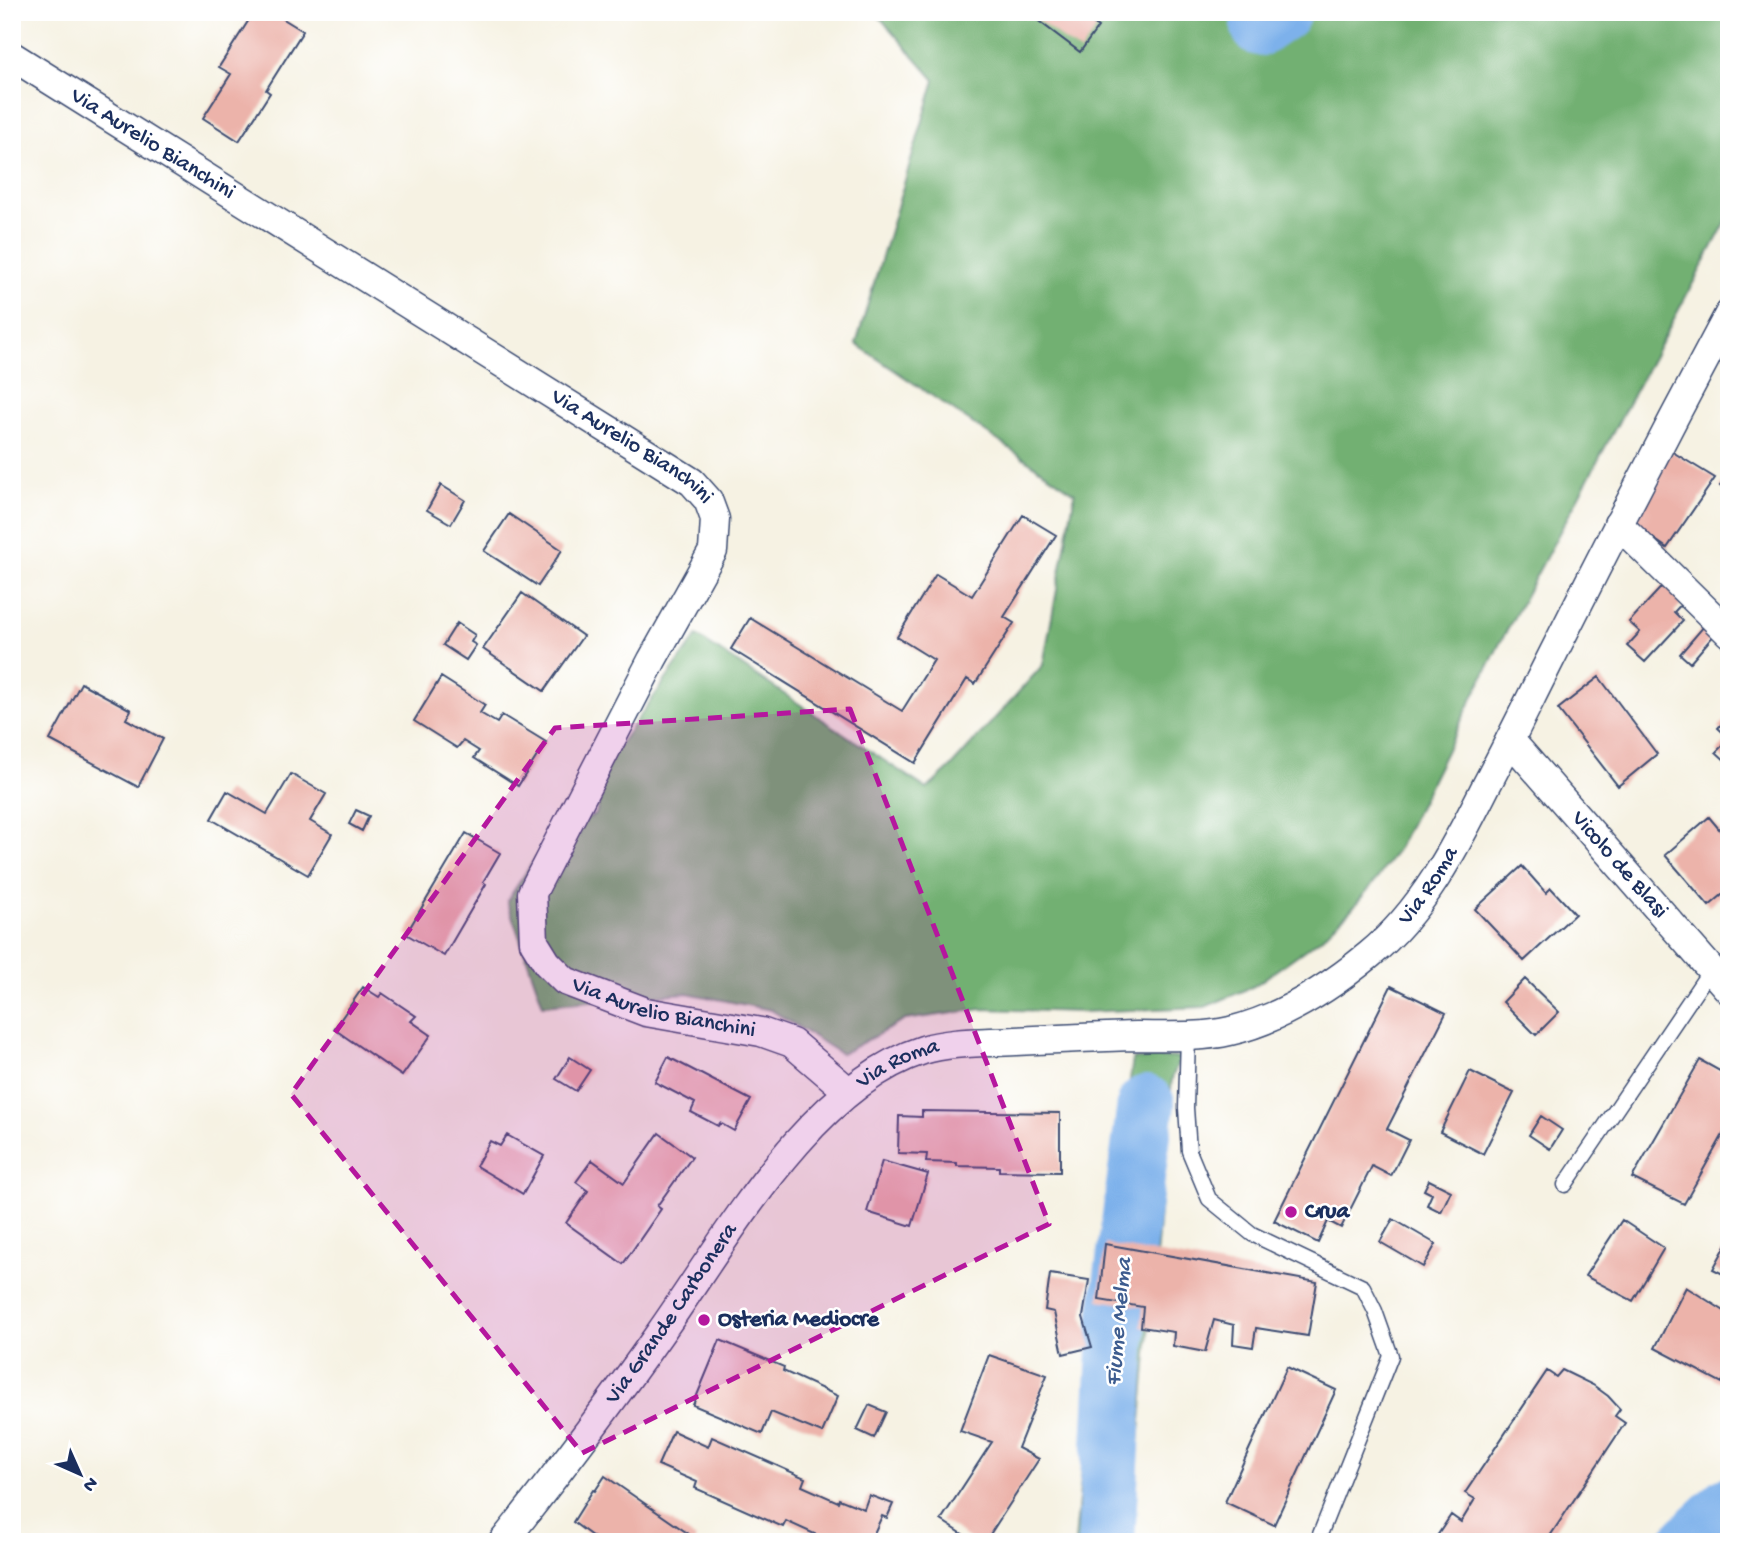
<svg xmlns="http://www.w3.org/2000/svg" width="1741" height="1554" font-family="'Gochi Hand',sans-serif">
	<rect width="100%" height="100%" fill="#fff"/>
	<filter id="ink" filterUnits="userSpaceOnUse"><feTurbulence type="fractalNoise" baseFrequency=".0143" numOctaves="2"/><feDisplacementMap in="SourceGraphic" scale="14" xChannelSelector="R" yChannelSelector="G"/><feConvolveMatrix kernelMatrix="1 2 1 2 8 2 1 2 1" color-interpolation-filters="sRGB"/></filter>
	<filter id="wash" filterUnits="userSpaceOnUse"><feTurbulence type="fractalNoise" baseFrequency=".00686" numOctaves="4" result="noise"/><feDisplacementMap in="SourceGraphic" scale="28" xChannelSelector="R" yChannelSelector="G"/><feGaussianBlur stdDeviation="1.57" result="paint"/><feColorMatrix in="noise" values="0 0 0 0 0 0 0 0 0 0 0 0 0 0 0 0 0 1.4 0 .05"/><feComposite in="paint" operator="in"/></filter>
	<g filter="url(#wash)">
		<rect width="100%" height="100%" fill="#f6f2e3"/>
		<path fill="#72b072" stroke="#467068" stroke-width="2" d="M 875,12 L 1729,12 L 1729,216 L 1499,645 L 1398,848 L 1377,879 L 1350,911 L 1320,939 L 1254,986 L 1205,1007 L 1082,1012 L 982,1009 L 905,1020 L 841,1054 L 771,1010 L 687,993 L 543,1005 L 507,901 L 550,836 L 596,814 L 607,762 L 697,636 L 927,789 L 950,768 L 1043,665 L 1075,493 L 856,344 L 935,80 Z
			M 1180,1057 L 1172,1079 L 1130,1542 L 1075,1542 L 1098,1296 L 1133,1059 Z"/>
		<g fill="none" stroke-linecap="round" stroke-linejoin="round">
			<path stroke="#7db1eb" stroke-width="58" d="M 1260,27 L 1282,12
				M 1106,1542 L 1118,1313 L 1146,1104
				M 1689,1542 L 1729,1505"/>
		</g>
		<g id="blocks">
			<path fill="#ecb3aa" d="M 254,12 L 272,12 L 303,31 L 266,90 L 270,93 L 239,141 L 203,118 L 231,74 L 219,67 Z
				M 1035,12 L 1078,12 L 1098,27 L 1080,52 L 1032,16 Z
				M 1671,451 L 1715,478 L 1667,548 L 1624,518 Z
				M 1729,477 L 1729,494 L 1720,486 Z
				M 441,485 L 465,500 L 451,524 L 427,510 Z
				M 509,514 L 562,550 L 538,586 L 484,551 Z
				M 1023,515 L 1056,535 L 1004,617 L 1014,623 L 975,684 L 967,679 L 915,763 L 731,649 L 750,618 L 902,711 L 934,660 L 897,637 L 936,574 L 972,596 Z
				M 1668,580 L 1687,598 L 1674,612 L 1683,621 L 1645,662 L 1627,646 L 1640,632 L 1629,622 Z
				M 522,593 L 583,636 L 544,691 L 483,649 Z
				M 457,623 L 475,635 L 471,642 L 476,645 L 466,660 L 443,645 Z
				M 1704,626 L 1715,634 L 1690,663 L 1680,654 Z
				M 441,677 L 485,705 L 480,713 L 497,723 L 502,715 L 546,742 L 518,786 L 474,758 L 479,751 L 463,741 L 457,748 L 414,721 Z
				M 1599,677 L 1657,754 L 1618,786 L 1558,709 Z
				M 81,683 L 131,710 L 126,719 L 163,739 L 138,787 L 50,740 Z
				M 1729,716 L 1729,738 L 1718,728 Z
				M 1729,739 L 1729,764 L 1716,752 Z
				M 291,774 L 326,794 L 310,821 L 332,834 L 308,875 L 211,819 L 227,791 L 267,814 Z
				M 356,810 L 369,816 L 362,831 L 349,824 Z
				M 1709,817 L 1724,835 L 1729,831 L 1729,889 L 1709,906 L 1665,855 Z
				M 466,833 L 500,853 L 483,882 L 486,884 L 444,956 L 406,934 Z
				M 1522,866 L 1546,893 L 1551,888 L 1575,914 L 1524,961 L 1475,909 Z
				M 1525,979 L 1559,1012 L 1536,1035 L 1503,1002 Z
				M 1391,986 L 1446,1013 L 1387,1129 L 1409,1140 L 1391,1176 L 1372,1166 L 1341,1228 L 1328,1221 L 1318,1243 L 1274,1221 Z
				M 363,987 L 379,997 L 382,993 L 416,1016 L 411,1021 L 431,1035 L 402,1076 L 334,1029 Z
				M 570,1057 L 590,1070 L 576,1091 L 556,1079 Z
				M 668,1057 L 751,1100 L 734,1131 L 720,1123 L 718,1126 L 691,1112 L 695,1103 L 655,1082 Z
				M 1700,1060 L 1729,1076 L 1729,1124 L 1684,1204 L 1632,1178 Z
				M 1470,1071 L 1514,1093 L 1483,1154 L 1440,1132 Z
				M 922,1111 L 1060,1113 L 1060,1172 L 999,1171 L 999,1167 L 957,1166 L 957,1163 L 926,1162 L 927,1154 L 898,1153 L 899,1116 L 922,1117 Z
				M 1541,1116 L 1562,1130 L 1550,1149 L 1529,1135 Z
				M 659,1133 L 692,1157 L 657,1206 L 661,1209 L 623,1264 L 566,1223 L 588,1191 L 576,1182 L 592,1160 L 624,1183 Z
				M 507,1135 L 544,1156 L 523,1194 L 476,1166 L 490,1141 L 500,1146 Z
				M 882,1161 L 928,1174 L 912,1226 L 867,1212 Z
				M 1429,1180 L 1451,1191 L 1441,1212 L 1427,1205 L 1432,1194 L 1424,1190 Z
				M 1393,1219 L 1436,1244 L 1423,1267 L 1380,1242 Z
				M 1622,1220 L 1664,1248 L 1633,1301 L 1585,1276 Z
				M 1729,1240 L 1729,1277 L 1713,1269 Z
				M 1105,1244 L 1317,1282 L 1308,1336 L 1256,1328 L 1253,1347 L 1233,1344 L 1234,1325 L 1214,1320 L 1205,1352 L 1173,1346 L 1174,1332 L 1141,1327 L 1143,1307 L 1099,1300 Z
				M 1050,1274 L 1089,1280 L 1083,1317 L 1092,1347 L 1063,1354 L 1054,1312 L 1045,1310 Z
				M 1686,1287 L 1729,1314 L 1729,1369 L 1722,1383 L 1655,1348 Z
				M 720,1340 L 784,1367 L 783,1371 L 838,1396 L 822,1433 L 771,1412 L 762,1434 L 693,1405 Z
				M 989,1355 L 1047,1375 L 1018,1448 L 1039,1459 L 985,1542 L 975,1542 L 941,1520 L 992,1442 L 960,1431 Z
				M 1287,1367 L 1336,1390 L 1274,1525 L 1225,1502 Z
				M 1562,1370 L 1593,1385 L 1608,1396 L 1620,1409 L 1615,1416 L 1625,1423 L 1546,1542 L 1540,1542 L 1534,1538 L 1532,1542 L 1433,1542 L 1451,1515 L 1461,1522 L 1475,1499 L 1465,1493 L 1547,1371 L 1556,1377 Z
				M 869,1405 L 886,1412 L 874,1438 L 857,1430 Z
				M 673,1431 L 708,1447 L 712,1437 L 805,1478 L 802,1486 L 838,1502 L 839,1499 L 864,1509 L 869,1495 L 893,1504 L 887,1518 L 882,1516 L 870,1542 L 832,1542 L 786,1521 L 783,1527 L 695,1488 L 697,1482 L 658,1465 Z
				M 605,1476 L 696,1539 L 694,1542 L 600,1542 L 573,1522 L 593,1490 L 595,1491 Z"/>
		</g>
	</g>
	<g filter="url(#ink)">
		<use href="#blocks" fill-opacity="0" stroke="#3c4c72" stroke-width="2"/>
		<g fill="none" stroke-linecap="round" stroke-linejoin="round">
			<g stroke="#3c4c72" stroke-width="17">
				<path id="service" d="M 1188,1035 L 1186,1108 L 1189,1151 L 1209,1199 L 1252,1234 L 1363,1287 L 1375,1311 L 1391,1356 L 1317,1542
					M 1565,1185 L 1711,969"/>
			</g>
			<g stroke="#3c4c72" stroke-width="31">
				<g id="minor">
					<path id="s1" d="M 12,56 L 692,482 L 708,500 L 715,519 L 713,551 L 652,660 L 532,893 L 534,942 L 547,963 L 565,981 L 646,1012 L 761,1032 L 792,1043 L 848,1091"/>
					<path d="M 1618,524 L 1729,633"/>
					<path id="s2" d="M 1510,740 L 1729,990"/>
					<path id="s3" d="M 503,1542 C 557,1474 610,1404 660,1333 C 726,1240 810,1086 923,1050 C 951,1041 986,1043 1016,1041 C 1056,1039 1097,1037 1137,1036 C 1167,1036 1201,1038 1230,1031 C 1280,1019 1329,988 1369,955 C 1422,912 1455,848 1485,788 C 1510,741 1533,693 1557,646 C 1613,534 1670,424 1729,314"/>
				</g>
			</g>
			<use href="#service" stroke="#fff" stroke-width="14"/>
			<use href="#minor" stroke="#fff" stroke-width="28"/>
		</g>
	</g>
	<path fill="#b5179e" fill-opacity="0.2" stroke="#b5179e" stroke-width="5" stroke-dasharray="14 9" stroke-linejoin="round" d="M 850,709 L 1049,1224 L 582,1453 L 291,1094 L 555,728 Z"/>
	<g fill="#b5179e" stroke="#fff" stroke-width="2.5">
		<circle cx="1291" cy="1212" r="7"/>
		<circle cx="704" cy="1320" r="7"/>
	</g>
	<g text-anchor="middle" dominant-baseline="central" stroke-width="5" stroke-linejoin="round" paint-order="stroke">
		<g font-size="23" fill="#1b2f5e" stroke="#fff">
			<text stroke="none"><textPath href="#s1" startOffset="166">Via Aurelio Bianchini</textPath></text>
			<text stroke="none"><textPath href="#s1" startOffset="733">Via Aurelio Bianchini</textPath></text>
			<text stroke="none"><textPath href="#s2" startOffset="166">Vicolo de Blasi</textPath></text>
			<text stroke="none"><textPath href="#s3" startOffset="1214">Via Roma</textPath></text>
			<text stroke="none"><textPath href="#s1" startOffset="1468">Via Aurelio Bianchini</textPath></text>
			<text stroke="none"><textPath href="#s3" startOffset="626">Via Roma</textPath></text>
			<text stroke="none"><textPath href="#s3" startOffset="284">Via Grande Carbonera</textPath></text>
		</g>
		<g font-size="23" font-weight="bold" fill="#1b2f5e" stroke="#fff" text-anchor="start">
			<text x="1305" y="1212">Crua</text>
			<text x="718" y="1320">Osteria Mediocre</text>
		</g>
		<g font-size="24" font-style="italic" fill="#3d5c8f" stroke="#fff">
			<text transform="translate(1120 1322) rotate(-85)">Fiume Melma</text>
		</g>
	</g>
	<rect width="1741" height="1554" fill="none" stroke="#fff" stroke-width="42"/>
	<g transform="translate(80 1474) rotate(135)" stroke="#ffffff" stroke-width="5" paint-order="stroke">
	<path d="M0-5L12 26L0 18L-12 26Z" fill="#1b2f5e"/>
	<text y="-10" font-size="19" font-weight="bold" text-anchor="middle" fill="#1b2f5e">N</text>
	</g>
</svg>
